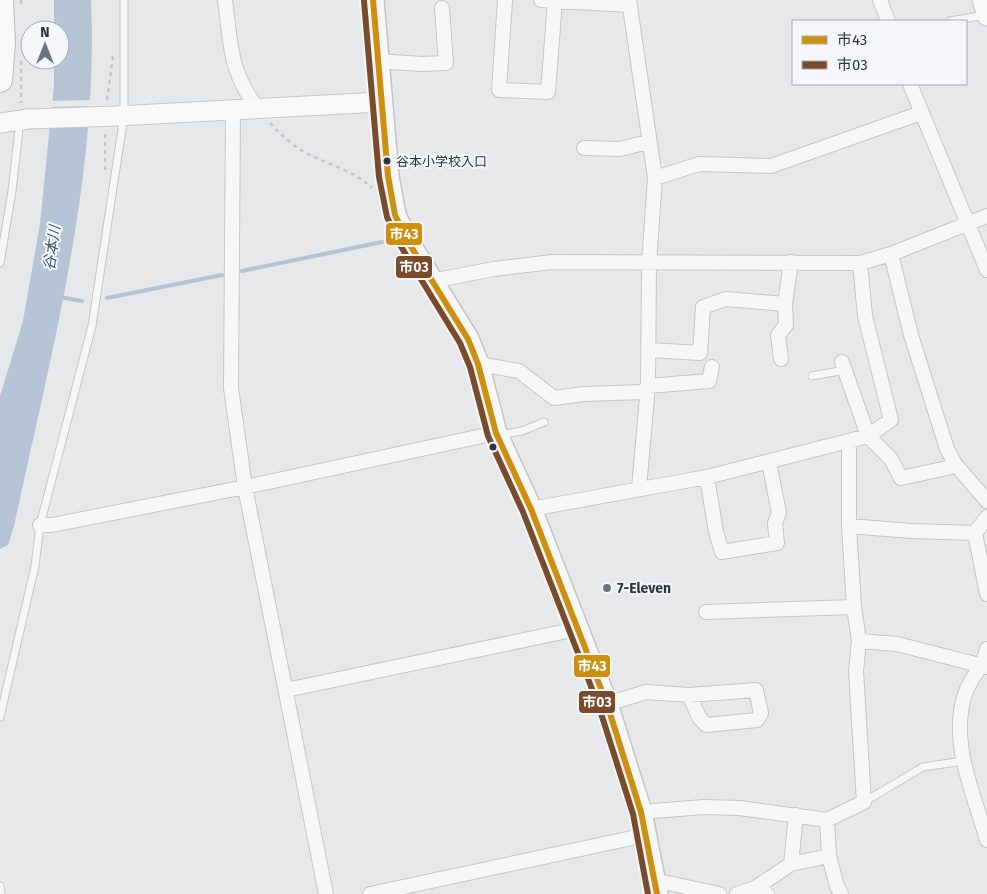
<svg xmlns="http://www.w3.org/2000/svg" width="987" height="894" font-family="'Fira Sans','Noto Sans JP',sans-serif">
	<rect width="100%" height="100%" fill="#e6e8ea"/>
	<path fill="#b4c4d5" d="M 54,0 L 91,0 C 99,178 51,353 14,526 L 8,545 L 0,549 L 0,396 L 23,321 L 40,224 L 54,85 L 54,60 L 60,60 L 60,30 L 54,30 Z"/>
	<path fill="#e6e8ea" d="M 92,100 L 92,106 L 49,107 L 50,101 Z"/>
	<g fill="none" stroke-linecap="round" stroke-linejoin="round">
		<path stroke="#b4c4d5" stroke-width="4" d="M 242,271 L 382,242
			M 59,297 L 82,301
			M 107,298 L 222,275"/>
		<g stroke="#c4c6c8" stroke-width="9">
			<path id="lane" d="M 950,21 L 986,15
				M 0,263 L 12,191 L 20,120
				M 812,376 L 845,370
				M 500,435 L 522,431 L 544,422
				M 0,717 L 35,566 L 40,525 L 92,326 L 124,116 L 124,0
				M 864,802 L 923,767 L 964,761
				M 0,886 L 1,894"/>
		</g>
		<g stroke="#c4c6c8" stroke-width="16">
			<path id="street" d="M 225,0 C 231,45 229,72 259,110
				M 505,0 L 499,90 L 548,92 L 555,1
				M 541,0 L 628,5
				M 629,0 L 655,178 L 649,264 L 648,386 L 639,488
				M 880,0 L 888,21
				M 377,61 L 422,64 L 446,63 L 442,8
				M 910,84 L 987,270
				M 233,111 L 231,388 L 245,487 L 326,894
				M 584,148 L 620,149 L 648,142
				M 655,178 L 699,164 L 771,166 L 921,113
				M 891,254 L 911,335 L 947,449 L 955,464 L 987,501
				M 431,281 L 494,269 L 552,262 L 860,263 L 891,254 L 987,216
				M 649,350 L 700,353 L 703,307 L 726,299 L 785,304
				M 781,359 L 778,335 L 786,325 L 785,304 L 791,262
				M 842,362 L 868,436 L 891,420 L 865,316 L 860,263
				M 478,364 L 519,371 L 554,398 L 584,394 L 643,392 L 648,386 L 709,381 L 712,367
				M 707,477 L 716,532 L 722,552 L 777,543 L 775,523 L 779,513 L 769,462
				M 531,509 L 707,477 L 868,436 L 891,459 L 901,478 L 947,468 L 955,464
				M 987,517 L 975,533 L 987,594
				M 40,525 L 52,525 L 245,487 L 496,433
				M 849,526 L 911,531 L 975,533
				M 706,612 L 854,607
				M 859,641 L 897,644 L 987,667
				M 987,649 C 984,666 970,678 965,694 C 949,742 974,794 987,840
				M 286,690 L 577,629
				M 607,704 L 646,692 L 689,695 L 756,690 L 761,713 L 757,720 L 706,725 L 699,717 L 689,695
				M 641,812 L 704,807 L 740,808 L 827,820 L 864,802 L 856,671 L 859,641 L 854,607 L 849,526 L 849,442
				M 829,856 L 837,886 L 841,894
				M 791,864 L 796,815
				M 654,880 L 719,894
				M 755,888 L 791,864 L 829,856 L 827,820
				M 370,894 L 646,835
				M 737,894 L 755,888 L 767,894"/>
		</g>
		<g stroke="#c4c6c8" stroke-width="21">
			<path id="secondary" d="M 982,0 L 987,16
				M 117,116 L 381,102
				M 0,123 L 28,119"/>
		</g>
		<g stroke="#c2c5c8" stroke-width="24">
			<path id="primary" d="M 373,0 L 388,176 L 395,215 L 407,240 L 468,339 L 478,364 L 496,433 L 531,509 L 607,704 L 641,812 L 657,894"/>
		</g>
		<g stroke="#b8bbbf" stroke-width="26">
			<path id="highway" d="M 0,80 L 3,43 L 1,0"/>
		</g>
		<path stroke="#c5c6ca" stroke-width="2.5" stroke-dasharray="4 4" stroke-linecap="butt" d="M 21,0 L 21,8
			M 21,61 L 21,103
			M 107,100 L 113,56
			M 270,123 C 280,134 293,146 306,153 C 327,164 355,171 372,188
			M 105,170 L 105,131"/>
		<use href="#lane" stroke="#f5f6f7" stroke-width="7"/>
		<use href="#street" stroke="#f5f6f7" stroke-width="14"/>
		<use href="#secondary" stroke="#f8f8f8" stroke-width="19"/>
		<use href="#primary" stroke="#f8f8f8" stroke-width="21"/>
		<use href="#highway" stroke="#f8f8f8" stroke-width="24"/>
		<g stroke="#c4c6c8" stroke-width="21" stroke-linecap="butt">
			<path id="secondary-bridge" d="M 28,119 L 117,116"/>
		</g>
		<use href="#secondary-bridge" stroke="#f8f8f8" stroke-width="19"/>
		<g stroke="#f4f6f9" stroke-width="10">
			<path id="bus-1" d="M 373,0 L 388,176 L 395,215 L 407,240 L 468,339 L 478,364 L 496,433 L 531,509 L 607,704 L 641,812 L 657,894"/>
		</g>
		<g stroke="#f4f6f9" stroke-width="10">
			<path id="bus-2" d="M 364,1 L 379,177 L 387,217 L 400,245 L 460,343 L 470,367 L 488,436 L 523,512 L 599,707 L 633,814 L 648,894"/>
		</g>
		<use href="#bus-1" stroke="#ce8f0e" stroke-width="6"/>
		<use href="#bus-2" stroke="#7a4b2a" stroke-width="6"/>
	</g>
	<g fill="#2b3445" stroke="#f4f6f9" stroke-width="2">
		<circle cx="387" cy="161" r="4.5"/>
		<circle cx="493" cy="447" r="4.5"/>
	</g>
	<circle fill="#6c737f" stroke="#f4f6f9" stroke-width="2" cx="607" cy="588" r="5"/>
	<g text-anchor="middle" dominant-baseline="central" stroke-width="4" stroke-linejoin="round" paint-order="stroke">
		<g font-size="13" fill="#2b3445" stroke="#f4f6f9" text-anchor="start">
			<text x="396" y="161">谷本小学校入口</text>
		</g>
		<g font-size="14" font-weight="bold" fill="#2b3445" stroke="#f4f6f9" text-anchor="start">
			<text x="617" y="588">7-Eleven</text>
		</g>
		<g font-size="15" font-style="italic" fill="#34527a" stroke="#f4f6f9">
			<text transform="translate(52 248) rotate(-82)">谷本川</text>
		</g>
	</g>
	<g stroke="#f4f6f9" stroke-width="2">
		<rect x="385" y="222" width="38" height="24" rx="5" fill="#ce8f0e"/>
		<rect x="395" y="255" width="38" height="24" rx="5" fill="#7a4b2a"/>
		<rect x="573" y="654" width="38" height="24" rx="5" fill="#ce8f0e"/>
		<rect x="578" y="690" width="38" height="24" rx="5" fill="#7a4b2a"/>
	</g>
	<g font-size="14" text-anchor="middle" font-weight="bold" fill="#fff">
		<text x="404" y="239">市43</text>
		<text x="414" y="272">市03</text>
		<text x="592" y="671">市43</text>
		<text x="597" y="707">市03</text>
	</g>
	<rect x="792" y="20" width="175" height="65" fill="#f4f6f9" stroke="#a4a8b1"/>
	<rect x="802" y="36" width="25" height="8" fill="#ce8f0e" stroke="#a4a8b1"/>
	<text x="837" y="45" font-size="15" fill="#2b3445">市43</text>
	<rect x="802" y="61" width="25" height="8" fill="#7a4b2a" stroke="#a4a8b1"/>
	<text x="837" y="70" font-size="15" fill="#2b3445">市03</text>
	<g transform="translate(45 45)"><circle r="24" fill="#f4f6f9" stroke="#a4a8b1"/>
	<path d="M0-4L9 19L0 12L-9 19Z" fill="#6c737f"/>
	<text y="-8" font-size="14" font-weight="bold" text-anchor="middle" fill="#2b3445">N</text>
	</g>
</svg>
